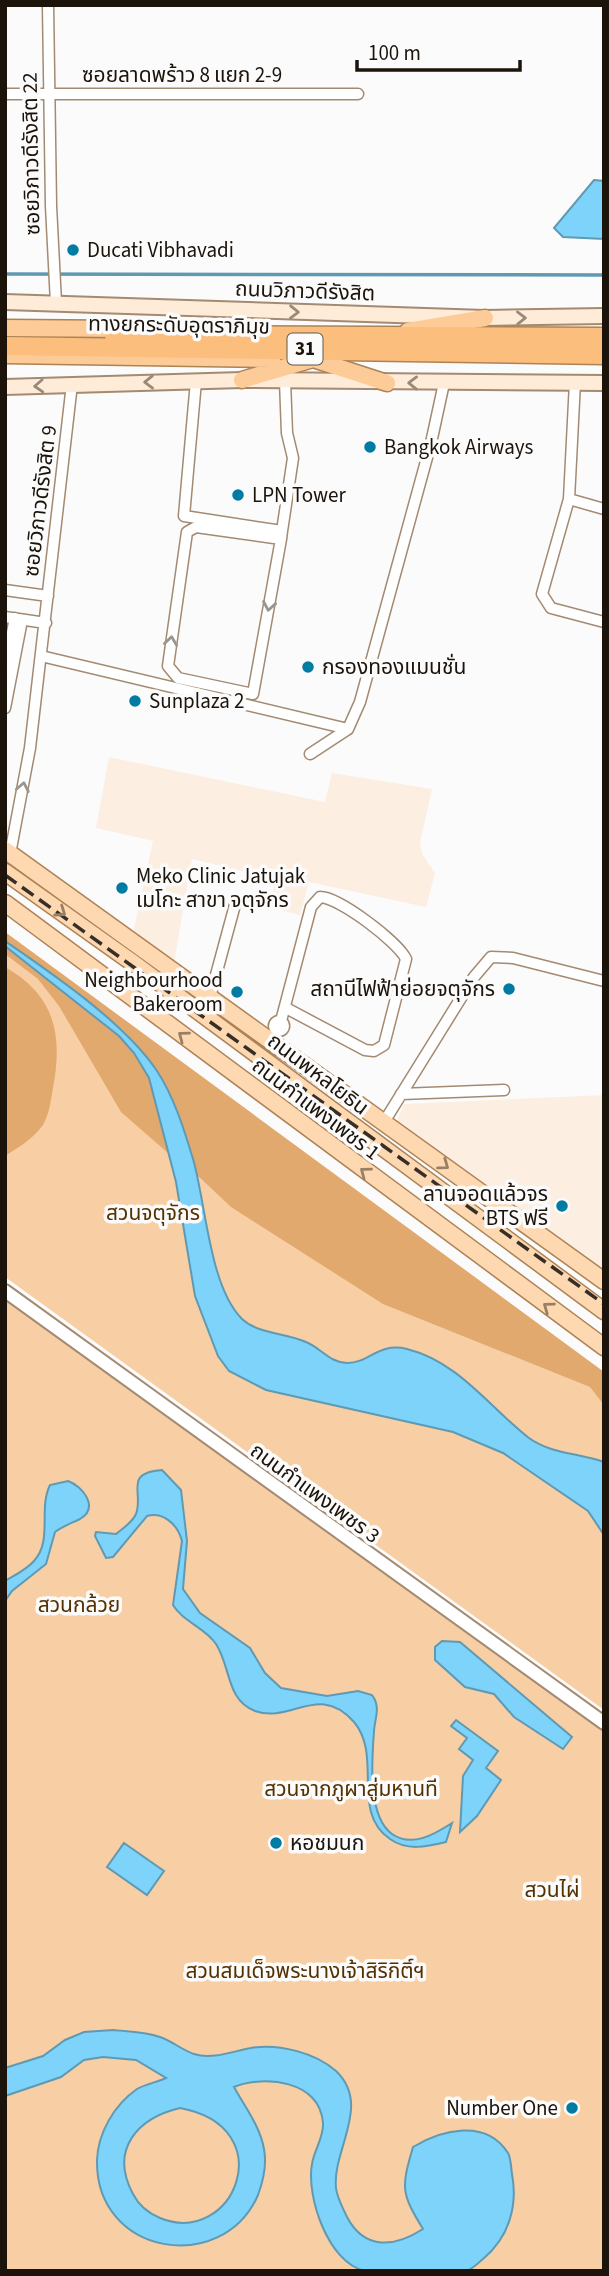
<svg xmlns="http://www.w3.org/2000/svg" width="609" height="2276" font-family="'Source Sans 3','Noto Sans Thai',sans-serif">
	<rect width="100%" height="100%" fill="#fbfbfb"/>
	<path fill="#fceee1" d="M 109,757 L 325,802 L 332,773 L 432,789 L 420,843 L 422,854 L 435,873 L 426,907 L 309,882 L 300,915 L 271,908 L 275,879 L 192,859 L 174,963 L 133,933 L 153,841 L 96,828 Z
		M 604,1095 L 604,1273 L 395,1125 L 404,1104 Z"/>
	<path fill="#f8cfa5" d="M 5,932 L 604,1372 L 604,1710 L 5,1277 Z
		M 5,1297 L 604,1731 L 604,2271 L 5,2271 Z"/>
	<path fill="#e1a96e" d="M 5,932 L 604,1372 L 604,1405 L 590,1387 L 383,1304 L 231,1207 L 196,1174 L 178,1113 L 158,1072 L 126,1033 L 5,941 Z
		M 5,946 C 52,980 122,1023 147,1075 C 158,1098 162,1128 168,1153 L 121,1112 L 59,1006 L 38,979 L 5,954 Z
		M 5,967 C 55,995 63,1035 53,1088 C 51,1100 49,1115 43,1125 C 33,1139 19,1147 5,1156 Z"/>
	<path fill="#7dd3fa" stroke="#6099b2" stroke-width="2" fill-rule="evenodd" d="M 594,180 L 604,181 L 604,239 L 563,237 L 554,228 Z
		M 5,941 C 53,974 125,1023 157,1071 C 174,1097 184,1129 193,1159 C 206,1203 209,1286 242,1319 C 258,1334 286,1333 306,1342 C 321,1348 330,1363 347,1363 C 370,1363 378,1342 407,1349 C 459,1362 489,1407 529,1438 C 551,1454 579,1453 604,1462 L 604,1535 L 588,1511 L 503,1453 L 453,1432 L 266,1390 L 229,1371 L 218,1356 L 195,1296 L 176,1182 L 149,1078 L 134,1053 L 119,1036 L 5,946 Z
		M 162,1470 L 181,1490 L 187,1541 L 183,1589 L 200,1613 L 250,1648 L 265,1673 L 281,1688 L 327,1696 L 358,1691 L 372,1695 C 381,1707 375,1717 374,1731 C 372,1759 367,1816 392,1834 C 412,1848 435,1834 452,1823 L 446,1842 C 426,1847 407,1851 390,1839 C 350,1812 383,1756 354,1722 C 319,1682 291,1724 255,1711 C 226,1700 231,1667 216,1644 C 206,1628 183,1622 173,1605 L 182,1541 C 178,1525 163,1511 147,1516 L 113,1557 L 106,1558 L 95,1536 L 96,1532 L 116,1534 C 123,1528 132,1523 136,1514 C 144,1493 123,1473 162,1470 Z
		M 68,1481 C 82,1486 100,1507 80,1519 C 72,1523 63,1526 55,1532 L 46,1564 L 12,1591 L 5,1601 L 5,1581 C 15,1575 26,1570 34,1561 C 53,1540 38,1509 50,1485 Z
		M 442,1641 L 460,1642 L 572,1737 L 563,1749 L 514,1717 L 494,1694 L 465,1687 L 435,1660 L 435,1647 Z
		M 456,1720 L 498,1751 L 486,1768 L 501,1780 L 477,1816 L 460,1832 L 463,1776 L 473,1760 L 459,1749 L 467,1738 L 451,1726 Z
		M 124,1843 L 164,1871 L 147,1895 L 107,1867 Z
		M 113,2030 C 128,2031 146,2032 160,2037 C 172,2041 182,2050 194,2054 C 213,2060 233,2051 251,2048 C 278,2043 316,2053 336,2071 C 372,2105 332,2150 336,2188 C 337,2198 343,2208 347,2217 C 365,2251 395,2247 423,2229 C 401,2193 401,2188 413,2147 C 441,2130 486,2118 508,2153 C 511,2158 511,2168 512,2174 C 518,2206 509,2237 483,2259 C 478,2263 473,2269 466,2271 C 450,2274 429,2271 413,2271 C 398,2271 379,2274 365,2271 C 328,2263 306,2196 312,2164 C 314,2150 324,2137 323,2123 C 320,2080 264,2075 234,2087 C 245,2107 260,2126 264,2149 C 267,2165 264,2179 258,2195 C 223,2276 95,2256 97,2160 C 98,2133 114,2105 137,2089 C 146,2084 158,2082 166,2078 L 136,2060 L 103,2057 L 84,2060 L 61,2077 L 5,2096 L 5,2068 L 43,2056 L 65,2040 L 84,2032 ZM 180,2108 C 283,2127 234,2248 160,2218 C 148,2213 139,2206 133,2194 C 109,2149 138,2118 180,2108 Z"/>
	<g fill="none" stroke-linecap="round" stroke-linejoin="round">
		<path stroke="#6099b2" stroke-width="3.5" d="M 5,274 L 604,275"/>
		<g stroke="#a38a72" stroke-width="13">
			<path id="minor" d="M 48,5 L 51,206 L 56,303
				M 5,94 L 358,94
				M 196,381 L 184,516 L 282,531 L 293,458 L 287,433 L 285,381
				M 575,382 L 569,499 L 604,509
				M 569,499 L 542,594 L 551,608 L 604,622
				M 281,539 L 196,527 L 187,532 L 168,666 L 178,678 L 253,694 L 281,539 L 282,531
				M 5,590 L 48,596
				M 5,617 L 46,623
				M 41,656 L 348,729 L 360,702 L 431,443 L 444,383
				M 5,666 L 15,618
				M 5,708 L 22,620
				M 310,754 L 348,729
				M 10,854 L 30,748 L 72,384
				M 210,997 L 236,901
				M 281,1021 L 311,907 L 320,897 C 339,897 398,942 406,959 L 384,1045 L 374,1051 L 365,1050 L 286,1008
				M274 1026a5 5 0 1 1 10 0a5 5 0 1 1-10 0Z
				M 401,1094 L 504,1090
				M 384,1122 L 474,977 L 491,957 L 513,958 L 604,981"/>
		</g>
		<g stroke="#a38a72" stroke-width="16">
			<path id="tertiary" d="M 5,1291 L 604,1723"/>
		</g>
		<g stroke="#a38a72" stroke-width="18">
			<path id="secondary" d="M 5,302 L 485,318 L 604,316
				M 5,387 L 242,380 L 604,383"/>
		</g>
		<g stroke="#ad8255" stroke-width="19">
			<path id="primary" d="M 5,850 L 604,1281
				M 5,872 L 133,963 L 604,1311
				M 5,903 L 604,1347"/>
		</g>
		<g stroke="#ad8255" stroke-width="19">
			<path id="trunk" d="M 5,328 L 129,329
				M 408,331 L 485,318
				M 5,355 L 272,359
				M 242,380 L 313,359 L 387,383"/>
		</g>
		<g stroke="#ad8255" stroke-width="21">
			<path id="motorway" d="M 114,335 L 604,337
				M 5,346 L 604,355"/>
		</g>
		<use href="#minor" stroke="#fff" stroke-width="10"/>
		<use href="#tertiary" stroke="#fff" stroke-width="12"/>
		<use href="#secondary" stroke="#feecd8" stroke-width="14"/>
		<use href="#primary" stroke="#fdd8b1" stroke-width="16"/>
		<use href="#trunk" stroke="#fccb97" stroke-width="16"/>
		<use href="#motorway" stroke="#fbbe7d" stroke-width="18"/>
		<path stroke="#372f27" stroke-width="3.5" stroke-dasharray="14 7" stroke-linecap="butt" d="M 5,875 L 604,1304"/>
	</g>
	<defs><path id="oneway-chevron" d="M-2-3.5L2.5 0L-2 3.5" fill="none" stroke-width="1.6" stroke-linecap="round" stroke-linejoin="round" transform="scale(1.75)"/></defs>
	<g stroke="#988a7b">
		<use href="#oneway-chevron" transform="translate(294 312) rotate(1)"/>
		<use href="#oneway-chevron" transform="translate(521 318) rotate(-1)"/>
		<use href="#oneway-chevron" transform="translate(149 382) rotate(179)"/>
		<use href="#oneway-chevron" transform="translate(413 383) rotate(-179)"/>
		<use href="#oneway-chevron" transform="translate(39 386) rotate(177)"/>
	</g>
	<g stroke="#999591">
		<use href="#oneway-chevron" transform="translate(269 606) rotate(100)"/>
		<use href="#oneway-chevron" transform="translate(171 641) rotate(-82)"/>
		<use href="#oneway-chevron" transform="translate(23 787) rotate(-79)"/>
	</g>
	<g stroke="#987f66">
		<use href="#oneway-chevron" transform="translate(61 912) rotate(35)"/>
		<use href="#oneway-chevron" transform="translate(183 1036) rotate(-143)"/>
		<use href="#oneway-chevron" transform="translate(444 1165) rotate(36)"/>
		<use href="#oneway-chevron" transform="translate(365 1172) rotate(-143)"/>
		<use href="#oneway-chevron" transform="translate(548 1307) rotate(-144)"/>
	</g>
	<g fill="#007ba2" stroke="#fbfbfb" stroke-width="2.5">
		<circle cx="73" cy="250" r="7"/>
		<circle cx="370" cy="447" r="7"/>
		<circle cx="238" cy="495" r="7"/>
		<circle cx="308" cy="667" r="7"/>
		<circle cx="135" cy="701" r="7"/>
		<circle cx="122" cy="888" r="7"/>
		<circle cx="509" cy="989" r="7"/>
		<circle cx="237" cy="992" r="7"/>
		<circle cx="562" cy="1206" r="7"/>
		<circle cx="276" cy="1843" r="7"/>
		<circle cx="572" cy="2108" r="7"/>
	</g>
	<g text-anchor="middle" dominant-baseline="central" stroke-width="7" stroke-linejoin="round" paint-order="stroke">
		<rect fill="#fbfbfb" stroke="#5f5952" stroke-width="2" x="287.5" y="333.5" width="35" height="31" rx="5"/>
		<g font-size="19" font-weight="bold" fill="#1c130a">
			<text x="305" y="349">31</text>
		</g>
		<g font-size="21" fill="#1c130a" stroke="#fbfbfb">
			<text x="182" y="75">ซอยลาดพร้าว 8 แยก 2-9</text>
			<text transform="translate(31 154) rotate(-91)">ซอยวิภาวดีรังสิต 22</text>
			<text transform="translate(305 291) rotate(2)">ถนนวิภาวดีรังสิต</text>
			<text transform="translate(179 325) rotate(1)">ทางยกระดับอุตราภิมุข</text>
			<text transform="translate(40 501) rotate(-83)">ซอยวิภาวดีรังสิต 9</text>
			<text transform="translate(318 1074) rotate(37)">ถนนพหลโยธิน</text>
			<text transform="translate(316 1109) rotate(37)">ถนนกำแพงเพชร 1</text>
			<text transform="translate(315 1493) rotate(36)">ถนนกำแพงเพชร 3</text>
		</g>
		<g font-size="21" fill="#1c130a" stroke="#fbfbfb" text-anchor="start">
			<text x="87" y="250">Ducati Vibhavadi</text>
			<text x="384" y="447">Bangkok Airways</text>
			<text x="252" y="495">LPN Tower</text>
			<text x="322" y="667">กรองทองแมนชั่น</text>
			<text x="149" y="701">Sunplaza 2</text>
			<text x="136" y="876">Meko Clinic Jatujak<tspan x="136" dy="24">เมโกะ สาขา จตุจักร</tspan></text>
			<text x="223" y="980" text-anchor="end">Neighbourhood<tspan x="223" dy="24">Bakeroom</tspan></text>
			<text x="495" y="989" text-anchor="end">สถานีไฟฟ้าย่อยจตุจักร</text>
			<text x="548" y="1194" text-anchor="end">ลานจอดแล้วจร<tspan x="548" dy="24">BTS ฟรี</tspan></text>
			<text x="290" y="1843">หอชมนก</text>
			<text x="558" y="2108" text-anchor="end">Number One</text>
		</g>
		<g font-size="21" fill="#553100" stroke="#fbfbfb">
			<text x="153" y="1213">สวนจตุจักร</text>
			<text x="79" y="1605">สวนกล้วย</text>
			<text x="351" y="1789">สวนจากภูผาสู่มหานที</text>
			<text x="552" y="1890">สวนไผ่</text>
			<text x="305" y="1971">สวนสมเด็จพระนางเจ้าสิริกิติ์ฯ</text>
		</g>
	</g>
	<rect width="609" height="2276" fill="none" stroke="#1c130a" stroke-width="14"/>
	<path d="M357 60v10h163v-10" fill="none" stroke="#1c130a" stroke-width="3.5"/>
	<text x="368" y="60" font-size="21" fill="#1c130a" stroke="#fbfbfb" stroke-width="5" paint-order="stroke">100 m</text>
</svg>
